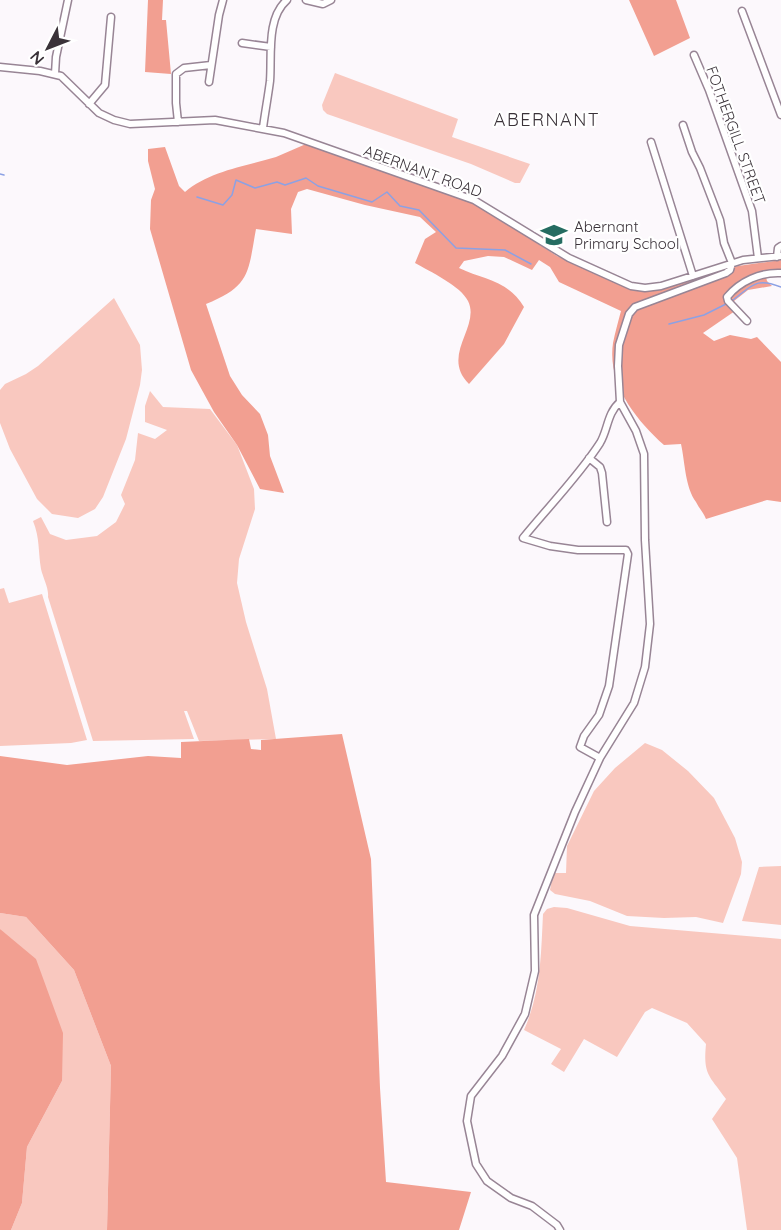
<svg xmlns="http://www.w3.org/2000/svg" width="781" height="1230" font-family="Quicksand,sans-serif">
	<rect width="100%" height="100%" fill="#fcf8fc"/>
	<path fill="#f9c8bf" d="M 335,73 L 458,119 L 452,137 L 530,164 L 520,183 L 515,183 L 471,164 L 327,114 L 323,110 L 322,105 Z
		M 114,298 L 140,345 L 142,370 L 140,385 L 126,439 L 103,497 L 95,509 L 78,518 L 52,514 L 37,499 L 10,449 L 0,423 L 0,390 L 5,384 L 26,374 L 38,366 Z
		M 150,391 L 163,407 L 210,409 L 237,445 L 254,489 L 255,509 L 239,559 L 237,583 L 246,622 L 267,689 L 276,739 L 199,741 L 187,711 L 184,711 L 194,739 L 93,741 L 48,597 C 49,588 43,578 41,569 C 38,551 40,538 33,521 L 41,517 L 50,534 L 66,540 L 97,536 L 116,522 L 125,504 L 121,495 L 135,460 L 138,433 L 155,439 L 167,430 L 145,422 L 145,406 Z
		M 4,588 L 9,603 L 42,594 L 87,740 L 71,743 L 0,746 L 0,589 Z
		M 645,743 L 662,750 L 688,771 L 714,798 L 735,838 L 742,862 L 741,874 L 723,923 L 696,917 L 664,918 L 627,916 L 590,901 L 555,894 L 550,890 L 553,873 L 566,873 L 567,846 L 594,791 L 615,768 Z
		M 781,866 L 781,925 L 742,921 L 759,867 Z
		M 554,907 L 567,908 L 630,926 L 781,939 L 781,1230 L 747,1230 L 737,1158 L 712,1119 L 726,1099 C 709,1075 703,1075 706,1044 L 687,1023 L 652,1008 L 645,1012 L 617,1057 L 584,1039 L 564,1072 L 551,1064 L 561,1049 L 524,1030 C 541,992 541,954 543,914 L 547,909 Z
		M 0,913 L 26,917 L 74,970 L 111,1066 L 107,1230 L 11,1230 L 22,1203 L 27,1147 L 62,1081 L 0,929 Z"/>
	<path fill="#f29f91" d="M 148,0 L 163,0 L 162,20 L 166,20 L 171,74 L 145,72 Z
		M 629,0 L 676,0 L 690,38 L 654,56 Z
		M 306,144 L 472,203 L 486,210 L 557,256 L 630,289 L 644,291 L 658,290 L 738,266 L 781,260 L 781,271 L 765,273 L 767,281 L 772,286 L 748,290 L 729,305 L 735,311 L 703,333 L 714,341 L 730,335 L 751,339 L 757,337 L 781,362 L 781,502 L 767,500 L 706,519 C 703,512 699,508 696,502 C 685,487 685,462 681,444 L 664,445 C 636,420 607,384 613,343 C 615,333 618,322 621,311 L 559,282 L 550,267 L 539,260 L 532,270 L 504,257 L 488,256 L 464,261 L 459,268 C 484,280 508,280 524,307 L 504,344 L 469,384 C 440,355 481,327 468,301 C 461,286 429,271 415,263 L 425,239 L 436,232 L 420,217 L 365,205 L 307,189 L 298,192 L 291,209 L 292,234 L 256,229 C 248,272 251,286 206,304 L 230,376 L 242,395 L 260,414 L 268,435 L 270,456 L 284,493 L 260,489 L 237,445 L 214,412 L 191,370 L 150,229 L 151,200 L 155,189 L 148,161 L 148,149 L 165,147 L 179,186 L 185,192 C 209,171 246,166 276,157 C 286,153 296,148 306,144 Z
		M 342,734 L 371,859 L 380,1088 L 386,1182 L 471,1192 L 459,1230 L 107,1230 L 111,1066 L 74,970 L 26,917 L 0,913 L 0,756 L 67,765 L 148,756 L 181,758 L 181,742 L 249,739 L 251,749 L 261,750 L 261,740 Z
		M 0,929 L 36,959 L 63,1033 L 62,1081 L 27,1147 L 22,1203 L 11,1230 L 0,1230 Z"/>
	<g fill="none" stroke-linecap="round" stroke-linejoin="round">
		<path stroke="#8ca1e4" stroke-width="1.5" d="M 0,174 L 4,175
			M 197,197 L 223,205 L 232,195 L 236,180 L 255,188 L 277,182 L 285,185 L 306,178 L 318,186 L 372,202 L 387,192 L 400,206 L 419,210 L 456,248 L 505,250 L 531,264
			M 733,300 C 753,285 756,277 781,287
			M 669,324 L 704,315 L 726,304"/>
		<g stroke="#988595" stroke-width="9">
			<path id="minor" d="M 306,0 L 323,4 L 331,0
				M 742,11 L 781,115
				M 242,43 L 271,47
				M 694,55 L 709,90 L 752,211 L 758,258
				M 0,67 L 40,71 L 61,76 L 99,113 L 114,120 L 130,124 L 215,120 L 284,133 L 474,200 L 569,258 L 631,286 L 645,288 L 661,286 L 743,260 L 781,256
				M 55,74 L 56,57 L 68,0
				M 209,82 L 219,15 L 223,0
				M 89,104 L 105,85 L 111,17
				M 178,122 L 176,103 L 176,74 L 184,68 L 211,65
				M 263,128 C 265,112 268,97 270,81 C 272,56 266,18 287,0
				M 651,142 L 693,276
				M 777,257 L 778,248 L 781,246
				M 747,321 L 728,301 L 727,297 C 740,281 761,272 781,273
				M 589,458 L 600,467 L 602,473 L 607,522
				M 600,758 L 580,747 L 584,736 L 599,715 L 609,686 L 628,554 L 626,550 L 578,550 L 550,546 L 523,538 C 548,507 578,477 600,443 C 608,430 607,413 620,402
				M 560,1230 L 557,1225 L 532,1206 L 511,1198 L 487,1181 L 476,1164 L 467,1121 L 471,1096 L 502,1056 L 525,1014 L 535,971 L 534,915 L 575,812 L 600,758 L 634,703 L 645,667 L 650,624 L 645,540 L 644,454 L 636,431 L 620,402 L 618,366 L 619,345 L 629,314 L 635,307 L 726,273 L 730,270 L 732,263 L 724,243 L 720,220 L 700,168 L 692,152 L 683,125"/>
		</g>
		<use href="#minor" stroke="#fff" stroke-width="6"/>
	</g>
	<defs>
		<g id="school-bare" transform="scale(2.07)"><path d="M0-5L7-2L0 1L-7-2ZM-4 1L0 2.5L4 1V4Q0 6-4 4Z" fill="#256c61" stroke="#fff" stroke-width="2.5" paint-order="stroke"/></g>
	</defs>
	<g fill-rule="evenodd">
		<use href="#school-bare" x="554" y="235"/>
	</g>
	<g text-anchor="middle" dominant-baseline="central" stroke-width="4.5" stroke-linejoin="round" paint-order="stroke">
		<g font-size="15" fill="#3a3239" stroke="#fff">
			<text transform="translate(736 135) rotate(70)">FOTHERGILL STREET</text>
			<text transform="translate(423 171) rotate(20)">ABERNANT ROAD</text>
		</g>
		<g font-size="15" fill="#3a3239" stroke="#fff" text-anchor="start">
			<text x="574" y="226">Abernant<tspan x="574" dy="17">Primary School</tspan></text>
		</g>
		<g font-size="18" letter-spacing="1.5" fill="#3a3239" stroke="#fff">
			<text x="547" y="119">ABERNANT</text>
		</g>
	</g>
	<g transform="translate(48 48) rotate(228)" stroke="#ffffff" stroke-width="4.5" paint-order="stroke">
	<path d="M0-4.5L10 22L0 15L-10 22Z" fill="#3a3239"/>
	<text y="-9" font-size="16" font-weight="bold" text-anchor="middle" fill="#3a3239">N</text>
	</g>
</svg>
